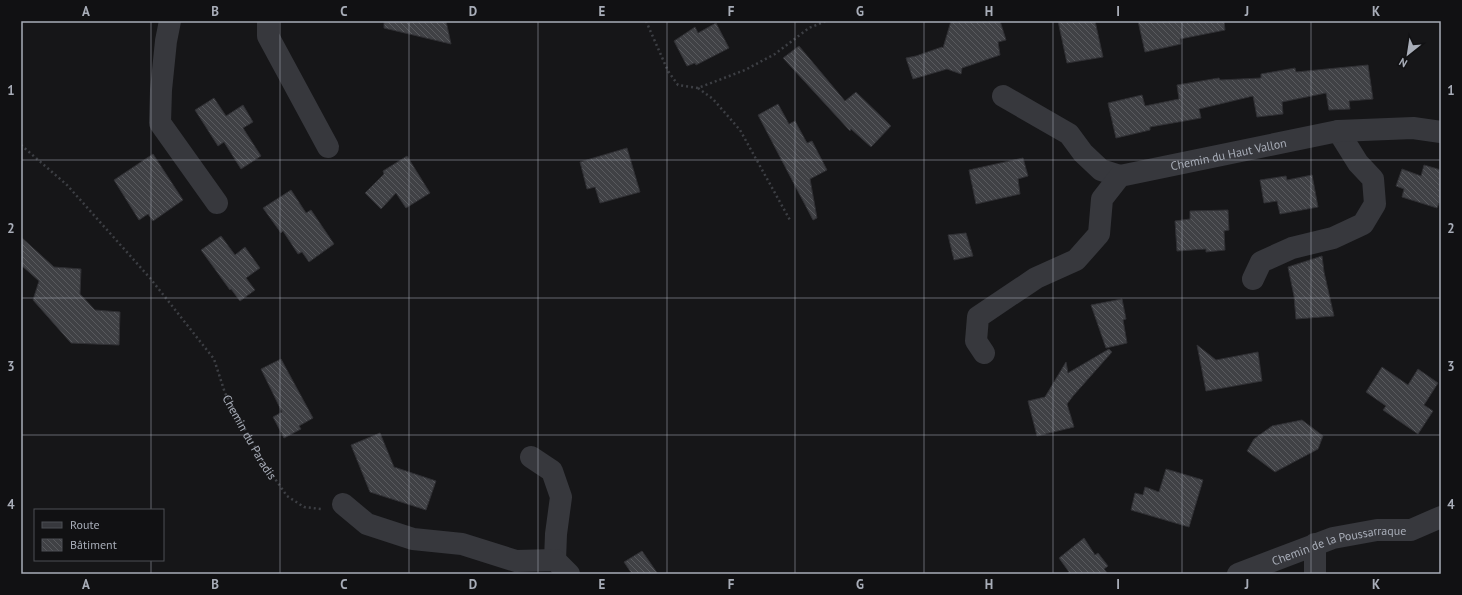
<svg xmlns="http://www.w3.org/2000/svg" width="1462" height="595" font-family="'PT Sans',sans-serif">
	<defs>
		<pattern id="building-back-hatch" width="6" height="6" patternUnits="userSpaceOnUse"><rect width="6" height="6" fill="#404145"/><path d="M-1 5l2 2M0 0l6 6M5-1l2 2" fill="none" stroke="#595a5e"/></pattern>
	</defs>
	<rect width="100%" height="100%" fill="#161618"/>
	<path fill="url(#building-back-hatch)" stroke="#303034" d="M 384,21 L 446,21 L 451,44 L 384,28 Z
		M 951,21 L 1000,21 L 1006,40 L 998,42 L 1000,55 L 962,68 L 961,74 L 947,69 L 913,79 L 906,58 L 916,56 L 942,47 L 943,48 Z
		M 1058,21 L 1095,21 L 1103,57 L 1067,63 Z
		M 1138,21 L 1224,21 L 1225,30 L 1180,39 L 1181,44 L 1145,52 Z
		M 716,23 L 729,48 L 696,65 L 695,63 L 687,66 L 674,41 L 695,27 L 698,33 Z
		M 799,46 L 845,101 L 856,92 L 891,126 L 871,147 L 851,129 L 850,131 L 783,58 Z
		M 1368,65 L 1373,99 L 1349,101 L 1350,109 L 1329,110 L 1326,93 L 1282,102 L 1283,114 L 1257,117 L 1253,96 L 1199,109 L 1201,118 L 1150,127 L 1150,130 L 1116,138 L 1108,103 L 1142,95 L 1145,106 L 1179,99 L 1177,85 L 1219,78 L 1220,80 L 1261,78 L 1261,74 L 1295,68 L 1296,72 Z
		M 214,98 L 226,116 L 243,105 L 253,122 L 243,128 L 261,156 L 241,169 L 224,142 L 218,146 L 195,110 Z
		M 778,104 L 789,124 L 795,121 L 807,143 L 812,141 L 827,170 L 810,179 L 817,218 L 813,220 L 758,115 Z
		M 627,148 L 640,192 L 600,203 L 595,187 L 587,189 L 580,162 Z
		M 153,154 L 183,200 L 153,221 L 148,214 L 139,220 L 114,180 Z
		M 407,156 L 430,193 L 406,208 L 396,193 L 381,209 L 365,193 L 384,174 L 383,171 Z
		M 1023,158 L 1028,176 L 1018,179 L 1020,194 L 976,204 L 969,170 Z
		M 1424,165 L 1441,170 L 1441,198 L 1437,208 L 1402,197 L 1404,189 L 1396,186 L 1402,169 L 1421,176 Z
		M 1312,175 L 1318,207 L 1280,214 L 1277,201 L 1264,203 L 1260,180 L 1286,176 L 1287,180 Z
		M 291,190 L 306,213 L 311,210 L 334,244 L 309,262 L 302,252 L 298,254 L 283,231 L 281,233 L 263,208 Z
		M 1228,210 L 1229,230 L 1224,231 L 1225,250 L 1206,252 L 1206,249 L 1177,251 L 1175,221 L 1190,219 L 1190,211 Z
		M 966,233 L 973,256 L 954,260 L 948,235 Z
		M 221,236 L 235,255 L 245,247 L 260,268 L 246,278 L 255,290 L 240,301 L 231,289 L 230,290 L 201,250 Z
		M 21,237 L 54,267 L 81,269 L 80,294 L 95,310 L 120,312 L 119,345 L 71,343 L 33,300 L 39,281 L 21,265 Z
		M 1322,256 L 1324,272 L 1334,316 L 1296,319 L 1294,296 L 1288,267 Z
		M 1122,299 L 1126,319 L 1123,320 L 1127,343 L 1106,348 L 1091,305 Z
		M 1197,345 L 1216,360 L 1258,352 L 1262,381 L 1206,391 Z
		M 1109,349 L 1112,352 L 1073,396 L 1067,404 L 1074,427 L 1037,436 L 1028,401 L 1045,397 L 1066,362 L 1068,373 Z
		M 281,359 L 313,418 L 299,426 L 301,429 L 284,438 L 273,417 L 282,412 L 261,369 Z
		M 1382,367 L 1408,385 L 1418,369 L 1438,383 L 1424,405 L 1433,411 L 1418,434 L 1383,410 L 1386,406 L 1366,392 Z
		M 1302,420 L 1323,436 L 1318,449 L 1275,472 L 1247,451 L 1254,439 L 1272,426 Z
		M 380,433 L 394,467 L 436,481 L 426,510 L 370,492 L 351,445 Z
		M 1166,469 L 1203,480 L 1189,527 L 1131,510 L 1135,493 L 1143,495 L 1145,487 L 1159,492 Z
		M 1084,538 L 1095,555 L 1098,553 L 1108,566 L 1104,569 L 1108,574 L 1067,574 L 1069,572 L 1059,558 Z
		M 642,551 L 658,574 L 632,574 L 624,562 Z"/>
	<g fill="none" stroke-linecap="round" stroke-linejoin="round">
		<g stroke="#3d3f44" stroke-width="2.5" stroke-dasharray="2 3" stroke-linecap="butt">
			<path d="M 646,21 L 668,71 L 678,85 L 698,88 L 745,70 L 775,54 L 809,28 L 826,21"/>
			<path d="M 698,88 L 713,99 L 740,130 L 791,222"/>
			<path id="s1" d="M 21,145 L 67,185 L 150,278 L 214,359 L 225,393 L 264,463 L 287,496 L 304,507 L 321,509"/>
		</g>
		<g stroke="#37383d" stroke-width="22">
			<path d="M 170,21 L 166,41 L 161,90 L 160,123 L 217,203"/>
			<path d="M 268,21 L 268,36 L 328,147"/>
			<path d="M 1003,96 L 1069,134 L 1083,153 L 1101,170 L 1120,176"/>
			<path d="M 1253,279 L 1261,262 L 1292,248 L 1333,238 L 1363,224 L 1375,204 L 1373,179 L 1358,163 L 1338,131"/>
			<path id="s2" d="M 984,353 L 976,341 L 978,317 L 1036,278 L 1076,260 L 1099,234 L 1102,199 L 1120,176 L 1338,131 L 1413,128 L 1441,132"/>
			<path d="M 531,457 L 552,471 L 561,497 L 556,534 L 555,560"/>
			<path d="M 343,504 L 367,524 L 413,539 L 462,544 L 516,561 L 555,560 L 569,574"/>
			<path id="s3" d="M 1238,574 L 1333,538 L 1377,530 L 1411,530 L 1441,517"/>
			<path d="M 1315,574 L 1315,544"/>
		</g>
	</g>
	<path fill="none" stroke="#a8adb8" stroke-width="1" stroke-opacity="0.55" d="M 151,21 L 151,510M 280,21 L 280,574M 409,21 L 409,574M 538,21 L 538,574M 667,21 L 667,574M 795,21 L 795,574M 924,21 L 924,574M 1053,21 L 1053,574M 1182,21 L 1182,574M 1311,21 L 1311,574M 21,160 L 1441,160M 21,298 L 1441,298M 21,435 L 1441,435M 151,560 L 151,574"/>
	<g text-anchor="middle" dominant-baseline="central" stroke-width="3.5" stroke-linejoin="round" paint-order="stroke">
		<g font-size="12" fill="#a8adb8" stroke="#111113">
			<text stroke="none"><textPath href="#s2" startOffset="362">Chemin du Haut Vallon</textPath></text>
			<text stroke="none"><textPath href="#s1" startOffset="375">Chemin du Paradis</textPath></text>
			<text stroke="none"><textPath href="#s3" startOffset="106">Chemin de la Poussarraque</textPath></text>
		</g>
	</g>
	<rect width="1462" height="595" fill="none" stroke="#111113" stroke-width="44"/>
	<rect x="34" y="509" width="130" height="52" fill="#111113" stroke="#4d4f55"/>
	<rect x="42" y="522" width="20" height="6" fill="#37383d" stroke="#4d4f55"/>
	<text x="70" y="529" font-size="12" fill="#a8adb8">Route</text>
	<rect x="42" y="539" width="20" height="12" fill="url(#building-back-hatch)" stroke="#4d4f55"/>
	<text x="70" y="549" font-size="12" fill="#a8adb8">Bâtiment</text>
	<g transform="translate(1408 54) rotate(210)" stroke="#111113" stroke-width="3" paint-order="stroke">
	<path d="M0-3L7 15L0 10L-7 15Z" fill="#a8adb8"/>
	<text y="-6" font-size="11" font-weight="bold" text-anchor="middle" fill="#a8adb8">N</text>
	</g>
	<rect x="22" y="22" width="1418" height="551" fill="none" stroke="#a8adb8" stroke-width="1.5"/>
	<g font-size="13" text-anchor="middle" font-weight="bold" fill="#a8adb8">
		<text x="86" y="16">A</text>
		<text x="215" y="16">B</text>
		<text x="344" y="16">C</text>
		<text x="473" y="16">D</text>
		<text x="602" y="16">E</text>
		<text x="731" y="16">F</text>
		<text x="860" y="16">G</text>
		<text x="989" y="16">H</text>
		<text x="1118" y="16">I</text>
		<text x="1247" y="16">J</text>
		<text x="1376" y="16">K</text>
		<text x="11" y="95">1</text>
		<text x="1451" y="95">1</text>
		<text x="11" y="233">2</text>
		<text x="1451" y="233">2</text>
		<text x="11" y="371">3</text>
		<text x="1451" y="371">3</text>
		<text x="11" y="509">4</text>
		<text x="1451" y="509">4</text>
		<text x="86" y="589">A</text>
		<text x="215" y="589">B</text>
		<text x="344" y="589">C</text>
		<text x="473" y="589">D</text>
		<text x="602" y="589">E</text>
		<text x="731" y="589">F</text>
		<text x="860" y="589">G</text>
		<text x="989" y="589">H</text>
		<text x="1118" y="589">I</text>
		<text x="1247" y="589">J</text>
		<text x="1376" y="589">K</text>
	</g>
</svg>
